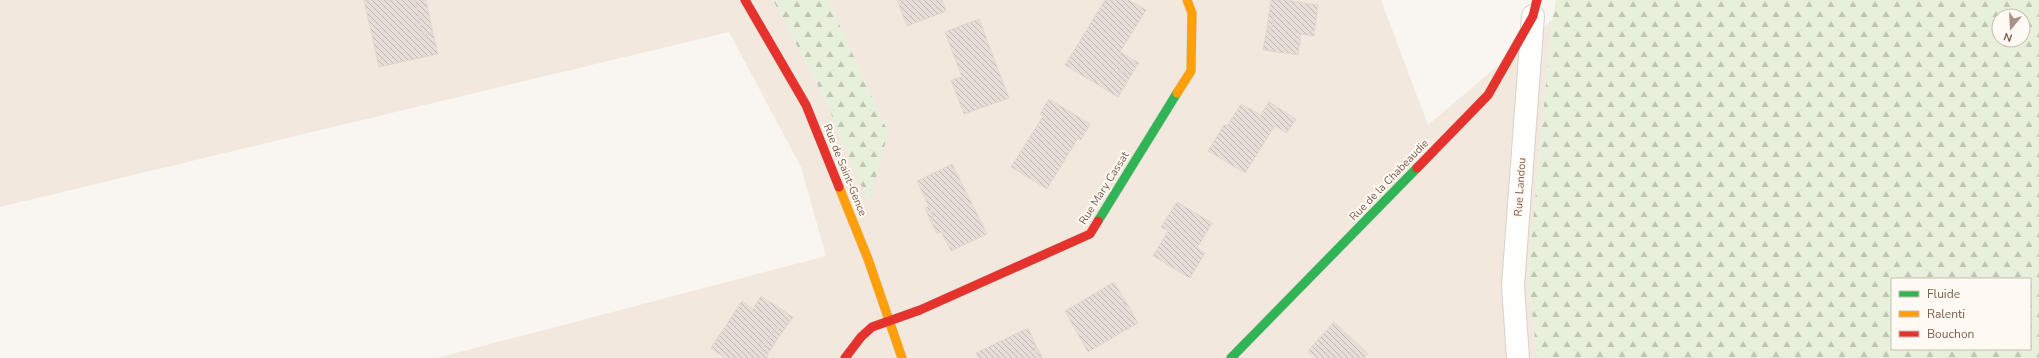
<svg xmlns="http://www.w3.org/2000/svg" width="2039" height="358" font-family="'Nunito Sans',sans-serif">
	<defs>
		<pattern id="forest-firs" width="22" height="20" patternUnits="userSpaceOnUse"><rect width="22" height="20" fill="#e7f0db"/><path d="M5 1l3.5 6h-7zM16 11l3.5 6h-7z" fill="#c0c6b4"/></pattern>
		<pattern id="building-back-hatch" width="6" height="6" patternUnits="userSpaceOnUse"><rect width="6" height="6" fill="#e6ded7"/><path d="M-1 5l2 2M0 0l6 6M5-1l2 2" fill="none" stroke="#bfb7b1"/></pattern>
	</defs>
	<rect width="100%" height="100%" fill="#f9f5f0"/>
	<path fill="#f2e8de" d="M 0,0 L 773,0 L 824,97 L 888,132 L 828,0 L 1381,0 L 1428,125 L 1552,20 L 1528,275 L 1537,358 L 437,358 L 826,256 L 801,167 L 729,32 L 0,207 Z"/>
	<path fill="url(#forest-firs)" fill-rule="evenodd" d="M 773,0 L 828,0 L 888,132 L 869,204 L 824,97 Z
		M 1556,0 L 2039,0 L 2039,358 L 1537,358 L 1528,275 L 1552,20 ZM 1999,16 L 2023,16 L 2023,40 L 1999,40 ZM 1892,279 L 2030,279 L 2030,349 L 1892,349 Z"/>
	<path fill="url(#building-back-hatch)" stroke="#e2d8d2" d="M 364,0 L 415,0 L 423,35 L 433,33 L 438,54 L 379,67 Z
		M 415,0 L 426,0 L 433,33 L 423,35 Z
		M 897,0 L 942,0 L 946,11 L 907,26 Z
		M 1105,0 L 1129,0 L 1146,10 L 1120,52 L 1122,58 L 1116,68 L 1130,77 L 1118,97 L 1065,65 Z
		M 1271,0 L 1285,0 L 1318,5 L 1314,36 L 1301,34 L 1298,55 L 1263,50 L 1267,28 L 1272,28 L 1274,15 L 1269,14 Z
		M 1269,14 L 1274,15 L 1272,28 L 1267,28 Z
		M 979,19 L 1009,98 L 964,114 L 951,80 L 962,77 L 945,32 Z
		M 1120,52 L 1139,63 L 1130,77 L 1116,68 L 1122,58 Z
		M 1049,99 L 1090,124 L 1081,140 L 1078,138 L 1047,189 L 1011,167 L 1043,116 L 1040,114 Z
		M 1269,102 L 1296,119 L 1287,133 L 1275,126 L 1245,173 L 1208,151 L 1224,125 L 1227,126 L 1241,104 L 1261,115 Z
		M 952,164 L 987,234 L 951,251 L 941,232 L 937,234 L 931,222 L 933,215 L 917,181 Z
		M 1177,202 L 1212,223 L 1197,248 L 1205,253 L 1190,278 L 1153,256 L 1168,231 L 1161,227 Z
		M 929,206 L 933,215 L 931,222 L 925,208 Z
		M 1114,282 L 1124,299 L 1122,300 L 1126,307 L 1128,305 L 1138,323 L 1088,352 L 1065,311 Z
		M 761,296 L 793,317 L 783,331 L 777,327 L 761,350 L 767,355 L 768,358 L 725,358 L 711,348 L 742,301 L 753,309 Z
		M 1124,299 L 1128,305 L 1126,307 L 1122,300 Z
		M 1334,322 L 1368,354 L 1364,358 L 1315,358 L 1308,351 Z
		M 777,327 L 783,331 L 767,355 L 761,350 Z
		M 1028,328 L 1036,346 L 1034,348 L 1037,355 L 1040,353 L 1042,358 L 979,358 L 976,353 Z
		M 1036,346 L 1040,353 L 1037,355 L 1034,348 Z"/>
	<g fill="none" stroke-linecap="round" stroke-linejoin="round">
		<g stroke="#d7d1cb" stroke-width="24">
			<path id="street" d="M 1518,358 L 1513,286 L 1533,16"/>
		</g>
		<g stroke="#d9d2cb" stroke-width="10">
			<path id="fast" d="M 1098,221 L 1177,93
				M 1231,358 L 1417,168"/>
		</g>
		<g stroke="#d9d2cb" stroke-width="10">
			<path id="slow" d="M 1177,93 L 1191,71 L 1192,13 L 1187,0
				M 839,187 L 868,259 L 902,358"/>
		</g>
		<g stroke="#d9d2cb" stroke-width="10">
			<path id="jam" d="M 745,0 L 806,105 L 839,187
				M 1417,168 L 1488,95 L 1533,16 L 1537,0
				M 845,358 L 861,337 L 872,327 L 920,310 L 1090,234 L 1098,221"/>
		</g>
		<use href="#street" stroke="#fefefd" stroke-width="22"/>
		<use href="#fast" stroke="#30b455" stroke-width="9"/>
		<use href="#slow" stroke="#ff9f0a" stroke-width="9"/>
		<use href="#jam" stroke="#e5322d" stroke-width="9"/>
	</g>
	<g text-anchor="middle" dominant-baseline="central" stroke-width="4" stroke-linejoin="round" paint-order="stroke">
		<g font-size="11" fill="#7a5c4d" stroke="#fffaf3">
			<text transform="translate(845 170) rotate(68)">Rue de Saint-Gence</text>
			<text transform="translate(1389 180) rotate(-46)">Rue de la Chabeaudie</text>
			<text transform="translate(1520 187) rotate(-86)">Rue Landou</text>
			<text transform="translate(1104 188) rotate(-58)">Rue Mary Cassat</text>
		</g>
	</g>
	<rect x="1891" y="278" width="140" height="72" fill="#fffaf3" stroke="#cabbb1"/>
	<rect x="1899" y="291" width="20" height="6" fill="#30b455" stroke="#cabbb1"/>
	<text x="1927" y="298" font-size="12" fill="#7a5c4d">Fluide</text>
	<rect x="1899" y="311" width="20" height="6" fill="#ff9f0a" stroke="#cabbb1"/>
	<text x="1927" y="318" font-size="12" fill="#7a5c4d">Ralenti</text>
	<rect x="1899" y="331" width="20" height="6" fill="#e5322d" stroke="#cabbb1"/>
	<text x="1927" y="338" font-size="12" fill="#7a5c4d">Bouchon</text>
	<g transform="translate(2011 28) rotate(198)"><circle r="19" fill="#fffaf3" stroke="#cabbb1"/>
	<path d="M0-3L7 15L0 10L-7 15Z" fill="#a69286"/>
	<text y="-6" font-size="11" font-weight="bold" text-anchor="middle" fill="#7a5c4d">N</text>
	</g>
</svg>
